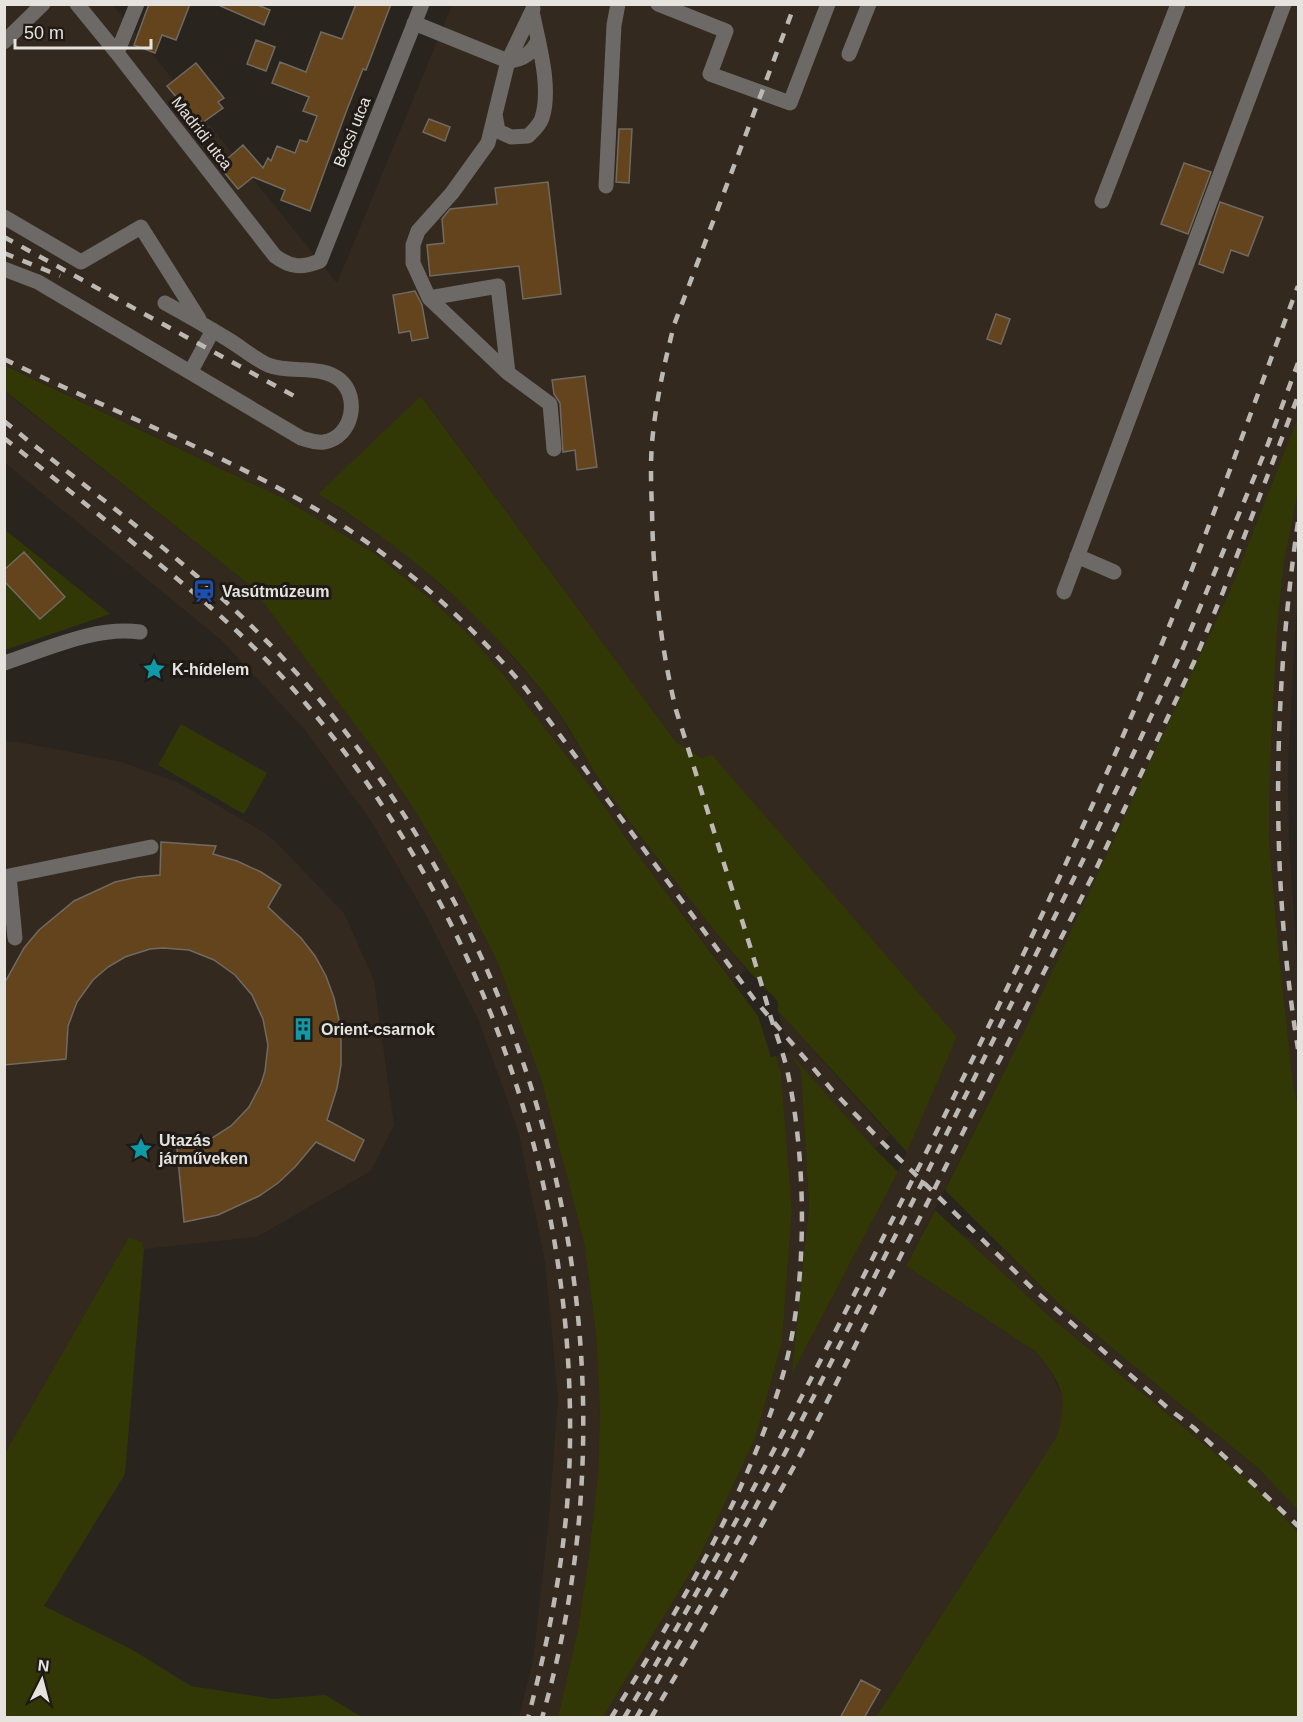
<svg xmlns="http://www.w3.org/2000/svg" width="1303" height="1722" font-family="Arial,sans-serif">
	<rect width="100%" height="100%" fill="#29241e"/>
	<path fill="#33291e" d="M 4,5 L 113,5 L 337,283 L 452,5 L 1298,5 L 1298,417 L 1229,593 L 1102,869 L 1024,1032 L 906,1266 L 1036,1352 L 1051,1371 L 1062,1396 L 1064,1415 L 1057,1436 L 876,1717 L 603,1717 L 698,1560 L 755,1439 L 782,1343 L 792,1210 L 781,1074 L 776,1056 L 790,1052 L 778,1011 L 890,1135 L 875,1149 L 792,1056 L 801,1071 L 809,1206 L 793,1372 L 898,1172 L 957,1037 L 712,756 L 702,758 L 676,742 L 422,397 L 318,494 L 386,539 L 415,562 L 481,621 L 519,664 L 552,703 L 597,775 L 646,844 L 746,970 L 733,981 L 636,852 L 590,786 L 506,678 L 429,598 L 377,555 L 283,498 L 5,365 Z
		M 4,391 L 251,586 L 377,754 L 414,809 L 460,888 L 497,961 L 541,1079 L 567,1177 L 584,1243 L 596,1334 L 600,1410 L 598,1475 L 588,1562 L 578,1629 L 558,1717 L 519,1717 L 533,1660 L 548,1529 L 558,1398 L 545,1262 L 518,1130 L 478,1019 L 426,915 L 371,821 L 305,730 L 221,640 L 5,463 Z
		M 1298,492 L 1298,600 L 1295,633 L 1288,770 L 1289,839 L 1298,980 L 1298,1106 L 1293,1083 L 1279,955 L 1269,840 L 1270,770 L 1277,631 L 1284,562 Z
		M 5,741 L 19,742 L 122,762 L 177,782 L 262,831 L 277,843 L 344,913 L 374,980 L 394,1125 L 371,1171 L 257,1237 L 144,1249 L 142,1242 L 129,1237 L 5,1453 Z
		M 961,1234 L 1001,1252 L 1003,1249 L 1059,1304 L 1259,1469 L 1298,1510 L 1298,1532 L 1251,1483 L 1048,1315 Z"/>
	<path fill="#323805" d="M 4,365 L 283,498 L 377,555 L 429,598 L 469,635 L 506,678 L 590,786 L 636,852 L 758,1016 L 771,1057 L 776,1056 L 781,1074 L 792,1210 L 782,1343 L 755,1439 L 698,1560 L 603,1717 L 558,1717 L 578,1629 L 588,1562 L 598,1475 L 600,1410 L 596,1334 L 584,1243 L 567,1177 L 541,1079 L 497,961 L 460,888 L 414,809 L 377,754 L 251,586 L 5,391 Z
		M 421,396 L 676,742 L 702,758 L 712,755 L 957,1037 L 907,1152 L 778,1011 L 778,1002 L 775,998 C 743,967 716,933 689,898 C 657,858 625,817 596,774 C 581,750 568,724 550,701 C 486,618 408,549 318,494 Z
		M 1298,417 L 1298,492 L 1284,562 L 1277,631 L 1270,770 L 1269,840 L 1279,955 L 1293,1083 L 1298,1106 L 1298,1510 L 1259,1469 L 1059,1304 L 945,1190 L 1024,1032 L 1229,593 Z
		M 4,529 L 110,614 L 5,650 Z
		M 181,724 L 267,773 L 244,814 L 158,765 Z
		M 790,1053 L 875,1149 L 898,1172 L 792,1374 L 809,1206 L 801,1071 Z
		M 935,1210 L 1048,1315 L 1251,1483 L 1298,1532 L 1298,1717 L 876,1717 L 1057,1436 C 1069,1397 1061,1382 1036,1352 L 906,1266 Z
		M 129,1237 L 142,1242 L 144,1249 L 125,1474 L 44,1606 L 131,1649 L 191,1686 L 274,1699 L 325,1695 L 362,1717 L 5,1717 L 5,1453 Z"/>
	<path fill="#64441c" stroke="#706a63" stroke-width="1.5" d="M 149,4 L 190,4 L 176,40 L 162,35 L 155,53 L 134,45 Z
		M 216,4 L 255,4 L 270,10 L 264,25 Z
		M 356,4 L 391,4 L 366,70 L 363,69 L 346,112 L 310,211 L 281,200 L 285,190 L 253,177 L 238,189 L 219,166 L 243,145 L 263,168 L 268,158 L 271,161 L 277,146 L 295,153 L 300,140 L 307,142 L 317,116 L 303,111 L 309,97 L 272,83 L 280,62 L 306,72 L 321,32 L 342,39 Z
		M 256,40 L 275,47 L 266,71 L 247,64 Z
		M 196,63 L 224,98 L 218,102 L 223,108 L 202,123 L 200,120 L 197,122 L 167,86 Z
		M 429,119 L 450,127 L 445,141 L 423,132 Z
		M 619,129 L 632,129 L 629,183 L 616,182 Z
		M 1184,163 L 1211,172 L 1188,234 L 1161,224 Z
		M 548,182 L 561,294 L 523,299 L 519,266 L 430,276 L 427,245 L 444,243 L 442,219 L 450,209 L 497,204 L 495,188 Z
		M 1220,202 L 1263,217 L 1248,256 L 1231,250 L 1223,273 L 1199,264 Z
		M 415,291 L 422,305 L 428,338 L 412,341 L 410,331 L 399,333 L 393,295 Z
		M 996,314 L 1010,319 L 1001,344 L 987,339 Z
		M 585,376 L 597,467 L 577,470 L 575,450 L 563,452 L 560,403 L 554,394 L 552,380 Z
		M 24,552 L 65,597 L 40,619 L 4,581 L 4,570 Z
		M 161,842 L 216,846 L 213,854 L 237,861 L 261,872 L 281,885 L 268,907 L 301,938 L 315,956 L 326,976 L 334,998 L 339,1020 L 341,1042 L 341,1065 L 337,1088 L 327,1120 L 364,1140 L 354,1161 L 316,1142 L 295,1167 L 278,1183 L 259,1196 L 218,1215 L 184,1222 L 177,1149 L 209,1140 L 231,1126 L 249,1107 L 261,1084 L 265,1071 L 268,1045 L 263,1019 L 252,995 L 235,975 L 214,960 L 189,950 L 163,948 L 150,949 L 125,957 L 108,967 L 93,980 L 77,1002 L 68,1026 L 66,1059 L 4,1065 L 4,984 L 24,948 L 39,930 L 74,901 L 115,882 L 138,877 L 160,875 Z
		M 861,1680 L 880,1690 L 864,1718 L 840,1718 Z"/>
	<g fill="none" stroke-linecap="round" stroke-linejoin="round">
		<path stroke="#6c6966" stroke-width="15" d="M 77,4 L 117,53 L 275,256 C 291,268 302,268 320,261 L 422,4
			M 658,4 L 726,31 L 710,74 L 790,103 L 828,4
			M 414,23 L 508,61 L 533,9
			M 538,40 C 532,54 522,60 508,61 L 488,143 L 452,193 L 418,231 L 413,245 L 413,263 L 429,298 L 508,373 L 550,404 L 554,449
			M 4,42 L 43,4
			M 117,53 L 137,4
			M 849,54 L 869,4
			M 495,114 L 498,131 L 511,137 L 528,136 C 533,131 540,125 542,118 C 552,87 538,42 532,11
			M 606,186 L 614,25 L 618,4
			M 1102,201 L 1178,4
			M 4,217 L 81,262 L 141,227 L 199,319
			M 4,269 L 38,282 L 301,438 C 308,440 316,443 324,442 C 353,437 360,397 340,380 C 321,364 291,374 268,365 C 255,359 242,348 229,340 C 208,327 187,315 165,303
			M 429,298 L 498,286 L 508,373
			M 191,371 L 213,330
			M 1077,556 L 1114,572
			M 1064,592 L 1284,4
			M 4,663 C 48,649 94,626 140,632
			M 9,876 L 15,938
			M 4,877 L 151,847"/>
		<path stroke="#bcb9b5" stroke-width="4.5" stroke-dasharray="10 10" stroke-linecap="butt" d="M 4,237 L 294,396
			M 4,253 L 60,276
			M 4,359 C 102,407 205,446 300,500 C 386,548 462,613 526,689 L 754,999 L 832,1090 L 882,1142 L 1033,1289 L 1169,1409 L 1194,1428 L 1298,1526
			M 4,421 C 98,498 198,568 281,656 C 543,938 649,1347 542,1718
			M 4,438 C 49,474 93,510 137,546 C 189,588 241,631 286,681 C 479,896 582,1187 569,1476 C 565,1557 549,1639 528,1718
			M 1298,522 C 1273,696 1270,875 1298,1049
			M 611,1718 C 677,1611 746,1499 782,1378 C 808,1289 807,1165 788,1074 C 784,1055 777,1036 771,1018 C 759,975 746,932 732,889 C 713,829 695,770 676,710 C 660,644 653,578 652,510 C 651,485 650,458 653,433 C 657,396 665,361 674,325 L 795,4
			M 624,1718 C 719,1560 802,1397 885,1234 C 988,1031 1089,825 1174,614 C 1218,506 1257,395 1298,286
			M 636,1718 L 719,1574 L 785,1453 L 916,1195 L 1083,860 L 1181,653 L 1268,444 L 1298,363
			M 651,1718 L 732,1579 L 798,1459 L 1097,867 L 1194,662 L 1223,592 L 1298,396"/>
	</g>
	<defs>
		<g id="station-bare" transform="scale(1.8)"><path d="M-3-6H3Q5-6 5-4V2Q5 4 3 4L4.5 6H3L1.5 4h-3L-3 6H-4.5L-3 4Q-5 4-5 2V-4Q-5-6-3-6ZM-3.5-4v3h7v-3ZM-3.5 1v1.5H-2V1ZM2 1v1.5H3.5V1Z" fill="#1a4fb4" stroke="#1f1a15" stroke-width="2.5" paint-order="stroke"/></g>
		<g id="sight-bare" transform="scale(1.8)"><path d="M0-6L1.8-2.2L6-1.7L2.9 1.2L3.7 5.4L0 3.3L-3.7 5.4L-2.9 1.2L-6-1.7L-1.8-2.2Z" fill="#0f9aa8" stroke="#1f1a15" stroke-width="2.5" paint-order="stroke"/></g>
		<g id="building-bare" transform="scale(1.8)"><path d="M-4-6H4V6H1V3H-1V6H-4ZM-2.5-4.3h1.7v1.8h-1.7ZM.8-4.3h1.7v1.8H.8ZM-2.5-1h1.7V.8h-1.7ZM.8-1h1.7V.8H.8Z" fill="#0f9aa8" stroke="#1f1a15" stroke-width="2.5" paint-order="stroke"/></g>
	</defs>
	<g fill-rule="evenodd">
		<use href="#station-bare" x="204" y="591"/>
		<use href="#sight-bare" x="154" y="669"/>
		<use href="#building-bare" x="303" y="1029"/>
		<use href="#sight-bare" x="141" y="1149"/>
	</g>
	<g text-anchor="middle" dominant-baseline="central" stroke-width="6" stroke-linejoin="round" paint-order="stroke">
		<g font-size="16" fill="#e6e3df" stroke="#1f1a15">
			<text transform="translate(352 132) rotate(-68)">Bécsi utca</text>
			<text transform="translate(202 133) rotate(52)">Madridi utca</text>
		</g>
		<g font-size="16" font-weight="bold" fill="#e6e3df" stroke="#1f1a15" text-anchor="start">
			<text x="222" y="591">Vasútmúzeum</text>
			<text x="172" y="669">K-hídelem</text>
			<text x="321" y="1029">Orient-csarnok</text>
			<text x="159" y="1140">Utazás<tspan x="159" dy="18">járműveken</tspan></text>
		</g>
	</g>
	<rect width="1303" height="1722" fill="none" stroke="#e6e3df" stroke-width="12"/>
	<g transform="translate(42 1680) rotate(6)" stroke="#1f1a15" stroke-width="4.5" paint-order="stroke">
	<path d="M0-4.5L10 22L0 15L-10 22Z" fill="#e6e3df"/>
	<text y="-9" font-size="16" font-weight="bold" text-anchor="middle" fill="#e6e3df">N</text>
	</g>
	<path d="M15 39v9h136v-9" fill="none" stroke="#e6e3df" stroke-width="3"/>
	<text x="24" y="39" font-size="18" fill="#e6e3df" stroke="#1f1a15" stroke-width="4.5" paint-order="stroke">50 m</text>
</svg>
